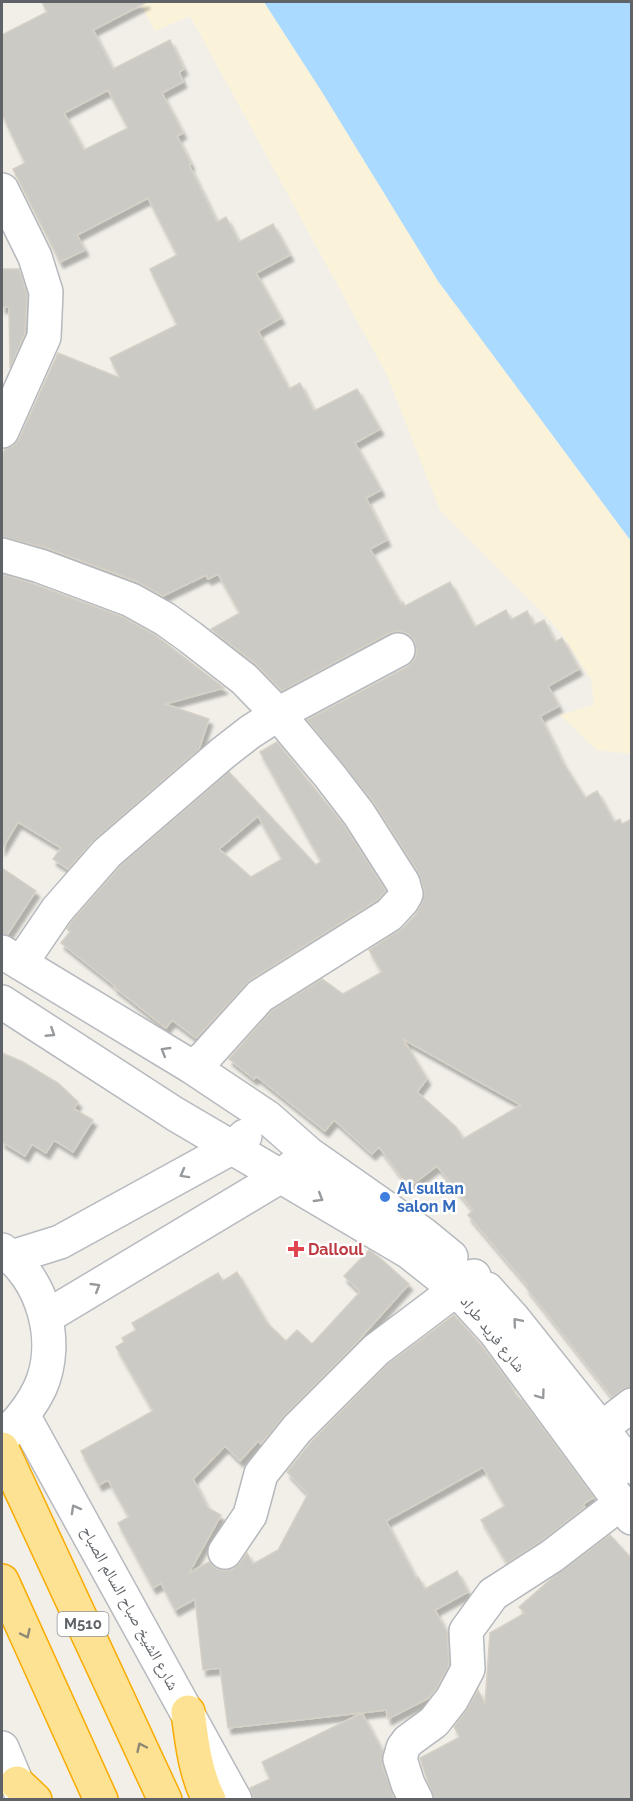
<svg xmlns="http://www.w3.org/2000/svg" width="633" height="1801" font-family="Raleway,'Noto Naskh Arabic',sans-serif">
	<defs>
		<filter id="shadow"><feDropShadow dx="3.5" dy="6" stdDeviation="1.5" flood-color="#0004"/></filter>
	</defs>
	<rect width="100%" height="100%" fill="#f1efe8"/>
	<path fill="#fbf3d9" d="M 139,2 L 264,2 L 322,92 L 438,281 L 631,541 L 631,755 L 630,754 L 597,750 L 560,715 L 594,705 L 591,679 L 561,633 L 547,617 L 440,510 L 387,375 L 190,16 L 155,31 Z"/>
	<path fill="#aadaff" d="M 264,2 L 631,2 L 631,541 L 438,281 L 322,92 Z"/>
	<path fill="#cccac5" stroke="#d6d1c6" stroke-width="1.5" fill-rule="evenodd" filter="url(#shadow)" d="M 42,2 L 147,2 L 93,30 L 113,69 L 170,40 L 184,69 L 179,72 L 183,82 L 162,93 L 183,133 L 177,136 L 191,164 L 189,165 L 217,222 L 226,217 L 239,242 L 273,224 L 290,255 L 256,273 L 281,318 L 258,331 L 289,389 L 300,383 L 314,411 L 357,389 L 380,429 L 355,443 L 381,490 L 366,498 L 387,540 L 370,549 L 401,604 L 403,602 L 405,606 L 450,582 L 475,627 L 506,610 L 511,620 L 527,611 L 534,625 L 544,620 L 555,642 L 562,638 L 579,669 L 548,686 L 559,706 L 540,716 L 562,761 L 585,798 L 597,791 L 614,822 L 620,819 L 622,824 L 632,819 L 632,1387 L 621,1390 L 612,1397 L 526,1287 L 528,1286 L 468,1215 L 473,1210 L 437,1166 L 409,1187 L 379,1147 L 372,1154 L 334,1120 L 325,1131 L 256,1076 L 254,1079 L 229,1059 L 272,1010 L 322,979 L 343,994 L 382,972 L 369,950 L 403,928 L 416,914 L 422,903 L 424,890 L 419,873 L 374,803 L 307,720 L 407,667 L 414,660 L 417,651 L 414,641 L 408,634 L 399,631 L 389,633 L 282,691 L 256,664 L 211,629 L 240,613 L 218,574 L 208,579 L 206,575 L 163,596 L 138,582 L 47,548 L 2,537 L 2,457 L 5,449 L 13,446 L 19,439 L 58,353 L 120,378 L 110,358 L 177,325 L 150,269 L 177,255 L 148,198 L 77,235 L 85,250 L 60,262 L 13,169 L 25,163 L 2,114 L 2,35 L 47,12 ZM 108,90 L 128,128 L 84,150 L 64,113 ZM 403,1039 L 476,1080 L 521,1105 L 463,1139 L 456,1127 L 417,1092 L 427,1079 Z
		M 2,269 L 19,269 L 27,294 L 25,333 L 10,368 L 9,307 L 2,307 Z
		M 2,574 L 34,584 L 123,617 L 155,635 L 224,688 L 165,704 L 209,719 L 199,749 L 95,839 L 68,869 L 53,859 L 61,848 L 18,822 L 2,849 Z
		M 277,742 L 344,825 L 386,891 L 377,900 L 250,980 L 196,1038 L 172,1020 L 166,1028 L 114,987 L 115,986 L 61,943 L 70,932 L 67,929 L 72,921 L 120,866 L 229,772 L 316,865 L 321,861 L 260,752 ZM 258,816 L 282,859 L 251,877 L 219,849 Z
		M 2,868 L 36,891 L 7,935 L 2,933 Z
		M 2,1053 L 23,1062 L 58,1083 L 78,1102 L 74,1109 L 93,1120 L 73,1152 L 54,1140 L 46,1153 L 32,1144 L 25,1156 L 2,1142 Z
		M 369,1250 L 380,1258 L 409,1284 L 357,1342 L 284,1416 L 261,1444 L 258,1441 L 240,1461 L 225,1446 L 193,1479 L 208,1508 L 221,1515 L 189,1573 L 209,1562 L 215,1568 L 223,1571 L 233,1569 L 240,1563 L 247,1553 L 253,1564 L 278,1550 L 308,1494 L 287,1472 L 311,1442 L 388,1364 L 454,1315 L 481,1345 L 509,1382 L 516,1395 L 523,1401 L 594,1497 L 583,1504 L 585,1507 L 541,1541 L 507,1563 L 481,1520 L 505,1506 L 483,1467 L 386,1521 L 416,1578 L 418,1577 L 425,1589 L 457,1571 L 468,1592 L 435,1610 L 447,1632 L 449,1665 L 436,1689 L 429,1698 L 388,1719 L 386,1710 L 228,1728 L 220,1668 L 203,1670 L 195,1599 L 175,1610 L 161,1583 L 153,1588 L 118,1523 L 129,1517 L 108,1480 L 99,1485 L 81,1451 L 153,1411 L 116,1347 L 124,1342 L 122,1338 L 136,1330 L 132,1323 L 218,1273 L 223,1281 L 237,1272 L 267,1323 L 286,1341 L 297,1330 L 312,1344 L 360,1292 L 344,1276 Z
		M 610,1535 L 632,1559 L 632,1800 L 434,1800 L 420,1758 L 460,1737 L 454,1727 L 468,1708 L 478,1690 L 485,1704 L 490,1633 L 525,1613 L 519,1607 L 551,1579 Z
		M 362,1713 L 383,1752 L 382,1765 L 395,1800 L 254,1800 L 250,1788 L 270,1779 L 262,1762 Z"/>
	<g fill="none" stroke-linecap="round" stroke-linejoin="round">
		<g stroke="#b5b8bc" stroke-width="36">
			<path id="street" d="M 2,190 L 35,257 L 46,292 L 44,337 L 2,431
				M 2,555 L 40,566 L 131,600 L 165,619 L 190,637 L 244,679 L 278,714 L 329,775 L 359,814 L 403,883 L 406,894 L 402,901 L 389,915 L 260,996 L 205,1057 L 192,1067
				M 21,963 L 57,910 L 107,853 L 223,753 L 250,732 L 278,714 L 398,650
				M 602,1428 L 632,1405
				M 225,1552 L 250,1515 L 261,1474 L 297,1429 L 376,1350 L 474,1276
				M 416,1800 L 408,1784 L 400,1759 L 403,1748 L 408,1741 L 434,1722 L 452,1699 L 468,1669 L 466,1631 L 493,1594 L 552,1556 L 621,1503"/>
		</g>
		<g stroke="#b6babf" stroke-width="36">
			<path id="secondary" d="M 2,952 L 192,1067 L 267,1117 L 309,1154 L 423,1234 L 451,1257
				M 2,1002 L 175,1114 L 409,1252 L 457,1290 L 496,1333 L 632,1518
				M 2,1250 C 43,1278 61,1342 40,1388 C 32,1405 21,1419 7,1433
				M 12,1257 L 60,1242 L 233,1147 L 245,1136
				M 487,1289 L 513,1318 L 632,1467
				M 46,1317 L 281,1176 L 295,1165
				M 24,1417 L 235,1800
				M 2,1748 L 24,1800"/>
		</g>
		<g stroke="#f9ab00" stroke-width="36">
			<path id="highway" d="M 2,1449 L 165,1800
				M 2,1581 L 101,1800
				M 188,1712 C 192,1742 195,1772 209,1800
				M 17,1783 L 35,1800"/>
		</g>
		<use href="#street" stroke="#fff" stroke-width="33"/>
		<use href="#secondary" stroke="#fff" stroke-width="33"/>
		<use href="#highway" stroke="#fde293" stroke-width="33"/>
	</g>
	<defs><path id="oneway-chevron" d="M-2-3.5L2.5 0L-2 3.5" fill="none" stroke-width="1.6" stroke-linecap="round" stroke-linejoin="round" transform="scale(1.5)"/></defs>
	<g stroke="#979a9d">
		<use href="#oneway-chevron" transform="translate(51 1033) rotate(33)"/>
		<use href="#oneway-chevron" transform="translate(165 1051) rotate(-149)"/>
		<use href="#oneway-chevron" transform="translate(184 1174) rotate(151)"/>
		<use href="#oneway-chevron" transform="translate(319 1198) rotate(31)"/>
		<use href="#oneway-chevron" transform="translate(96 1287) rotate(-31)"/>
		<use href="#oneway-chevron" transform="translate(517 1322) rotate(-130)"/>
		<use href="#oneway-chevron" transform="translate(541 1395) rotate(54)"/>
		<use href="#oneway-chevron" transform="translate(75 1509) rotate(-119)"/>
	</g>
	<g stroke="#8e8975">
		<use href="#oneway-chevron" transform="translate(26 1634) rotate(65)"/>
		<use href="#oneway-chevron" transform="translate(141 1747) rotate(-115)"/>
	</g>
	<circle fill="#3f7fe0" stroke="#fff" stroke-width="2" cx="385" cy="1197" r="6"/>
	<path fill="#e0444e" stroke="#fff" stroke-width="2" d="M293 1240h6v6h6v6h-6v6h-6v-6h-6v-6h6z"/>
	<g text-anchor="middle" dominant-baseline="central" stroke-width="5" stroke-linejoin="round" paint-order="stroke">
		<rect fill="#fff" stroke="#8f9295" stroke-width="1.5" x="57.5" y="1612" width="51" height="24" rx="4.5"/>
		<g font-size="15" font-weight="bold" fill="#5f6368">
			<text x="83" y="1624">M510</text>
		</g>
		<g font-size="16" font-weight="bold" fill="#366cbe" stroke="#fff" text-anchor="start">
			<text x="397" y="1188">Al sultan<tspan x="397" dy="18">salon M</tspan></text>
		</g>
		<g font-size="16" font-weight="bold" fill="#be3a42" stroke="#fff" text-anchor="start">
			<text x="308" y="1249">Dalloul</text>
		</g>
		<g font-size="16" fill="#5f6368" stroke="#fff">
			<text transform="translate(493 1334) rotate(51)">شارع فريد طراد</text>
			<text transform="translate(130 1608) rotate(61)">شارع الشيخ صباح السالم الصباح</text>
		</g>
	</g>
	<rect width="633" height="1801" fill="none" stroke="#5f6368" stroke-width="6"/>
</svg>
